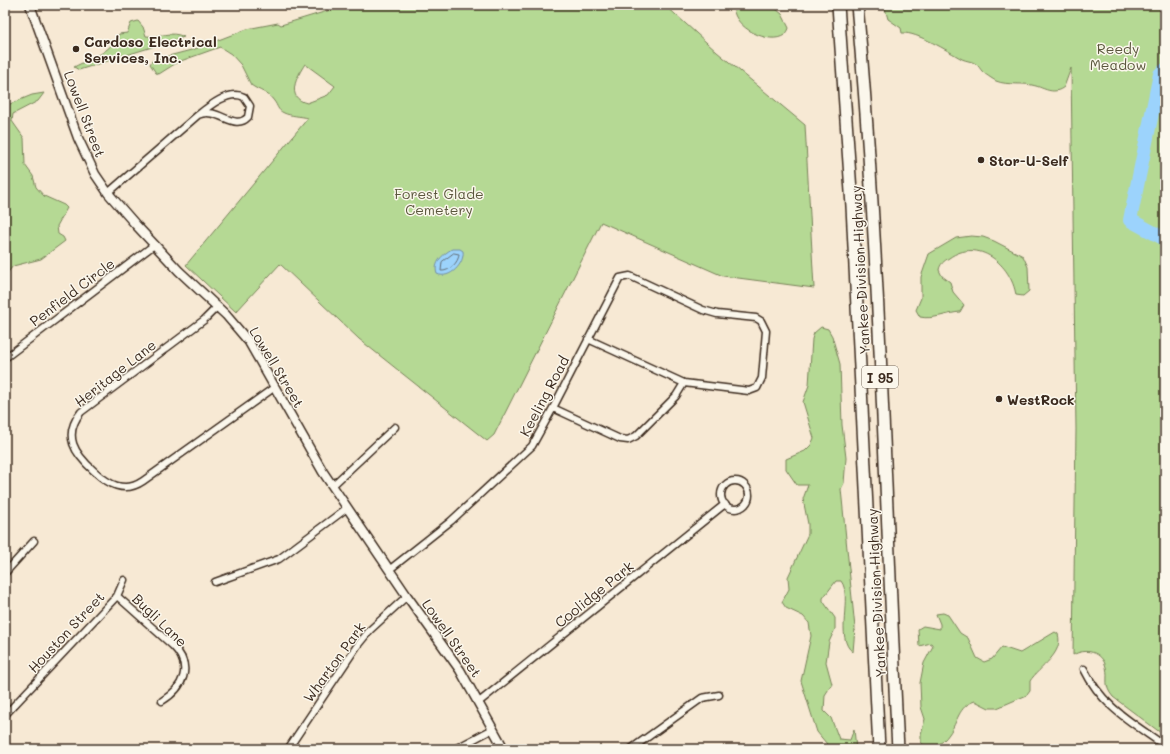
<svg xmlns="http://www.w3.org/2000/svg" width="1170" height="754" font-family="Mali,sans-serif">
	<rect width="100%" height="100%" fill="#f7e9d4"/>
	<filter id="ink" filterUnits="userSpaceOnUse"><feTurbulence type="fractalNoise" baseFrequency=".025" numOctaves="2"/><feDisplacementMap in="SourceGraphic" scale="8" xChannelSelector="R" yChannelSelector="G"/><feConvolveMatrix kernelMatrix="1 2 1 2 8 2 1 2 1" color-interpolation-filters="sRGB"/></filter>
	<g filter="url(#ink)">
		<path fill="#b5d994" stroke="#788259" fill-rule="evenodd" d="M 347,5 L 665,5 L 717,52 L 805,125 L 814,288 L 723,276 L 601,222 L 494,435 L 487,441 L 359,339 L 280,264 L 236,312 L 186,265 L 308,118 C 301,116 290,116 284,113 C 277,110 278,106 274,101 C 268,92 259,91 251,85 L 241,65 L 231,54 L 220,47 L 178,62 L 159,74 L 156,73 L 150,64 L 152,61 L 161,58 L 195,49 L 247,29 L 278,23 L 281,25 ZM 305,64 L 335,86 L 328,95 L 307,103 C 285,98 297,76 305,64 Z
			M 734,5 L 771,5 L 782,14 L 789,28 C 782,52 729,29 734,5 Z
			M 884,5 L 1165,5 L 1165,736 L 1113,697 C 1103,685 1109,680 1106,667 C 1102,651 1085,648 1073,655 L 1076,429 L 1071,68 L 1064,87 C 1054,95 1046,89 1036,86 C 1023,82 1008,86 996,81 C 994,80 983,73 982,71 C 980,69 979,66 976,64 C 972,61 966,61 962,59 C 948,51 917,32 902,33 L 901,28 L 888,19 Z
			M 138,21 L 143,27 L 146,36 C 160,38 171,30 184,37 L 82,69 L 79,70 L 74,67 C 93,57 109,54 119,34 L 127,33 L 131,23 Z
			M 44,93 L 38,101 L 13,114 L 12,121 L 24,138 L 25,165 L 33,176 L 36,187 L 44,196 L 64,205 L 67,208 L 57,226 L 58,234 L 63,237 L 65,241 L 41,259 L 13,266 L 5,276 L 5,106 L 32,95 Z
			M 971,236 L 983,237 L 994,241 L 1023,256 L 1028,267 L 1029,291 L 1023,296 L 1016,295 C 1011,264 978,237 949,258 C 944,261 940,264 939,270 L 942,276 L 950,282 L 953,292 L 964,305 L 960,312 C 947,313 933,320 920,317 L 916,310 L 921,298 L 921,277 L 929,254 L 956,238 Z
			M 821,327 L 828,329 L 832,336 L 840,364 L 842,425 L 846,458 L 844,483 L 841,489 L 855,628 L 853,652 C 834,639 853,596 841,581 L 836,581 L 823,598 L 823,601 L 835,618 L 835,629 L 829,642 L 826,662 L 832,684 L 825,695 L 824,711 L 831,718 L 839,739 L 850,740 L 854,729 L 856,749 L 831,749 L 817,732 L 801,681 L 811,636 L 809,623 L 803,616 L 786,608 L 782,602 L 789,589 L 788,577 L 808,534 L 808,524 L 803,499 L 808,485 L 797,485 L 786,469 L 786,459 L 805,451 L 811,445 L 814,438 L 803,402 L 809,385 L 812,339 L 814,333 Z
			M 943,613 L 948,615 L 960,633 L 968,638 L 977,658 L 984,662 L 992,659 L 1002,647 L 1020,653 L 1055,632 L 1058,634 C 1064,654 1039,667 1030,681 L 1030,691 L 1027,695 L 997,708 L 989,708 L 975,701 C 958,706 958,722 949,734 C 946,739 940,744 935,747 C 930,748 923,746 921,742 L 921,734 L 925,719 L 921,707 L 920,683 L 924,663 L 933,646 L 931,643 L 919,646 L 918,629 L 923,626 L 940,629 L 940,624 L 936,614 Z"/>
		<path fill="#9cd3fc" stroke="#758fa3" d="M 452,249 L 460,249 L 463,251 C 465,263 450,280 437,274 C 433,263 443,254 452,249 Z"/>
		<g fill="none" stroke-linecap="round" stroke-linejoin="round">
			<path stroke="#626e77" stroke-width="1" d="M 454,253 L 459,254 C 459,262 449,272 441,271 L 442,262 Z"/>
			<path stroke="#9cd3fc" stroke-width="14" d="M 1165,70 L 1160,74 L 1130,220 L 1165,239"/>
			<g stroke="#3b2a1e" stroke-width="9">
				<path id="street" d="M 108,193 L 198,115 C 218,106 234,132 248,117 L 250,106 L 244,97 C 230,89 209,106 198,115
					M 217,307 L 204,320 L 81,412 C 62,436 75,454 94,471 C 108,484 124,494 143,481 L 275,387
					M 5,358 L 154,245
					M 553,408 L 620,439 L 628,440 L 636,436 L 676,396 L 684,383
					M721 495a14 14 0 1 1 28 0a14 14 0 1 1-28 0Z
					M 332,486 L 395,427
					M 389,570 L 451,521 L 532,446 L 553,408 L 620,278 L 630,276 L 703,310 L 717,314 L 756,318 L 761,321 L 766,331 L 762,378 L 757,388 L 749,391 L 684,383 L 588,339
					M 5,573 L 34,541
					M 215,582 L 279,559 L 347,508
					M 117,596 L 173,646 C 194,667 183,688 162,701
					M 1084,669 C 1103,708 1132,722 1165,746
					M 479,702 L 725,504
					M 5,715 L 117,596 L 124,580
					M 288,749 L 357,646 L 370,630 L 407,596
					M 455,749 L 493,729
					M 631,749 L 702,698 L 719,695"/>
			</g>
			<g stroke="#3b2a1e" stroke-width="11">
				<path id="secondary" d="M 30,5 L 78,138 L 95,174 L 108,193 L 136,225 L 179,271 L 226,315 L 249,342 L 323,472 L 407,596 L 460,670 L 504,749"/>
			</g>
			<g stroke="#3b2a1e" stroke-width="14">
				<path id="highway" d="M 838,5 L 852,206 L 879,749
					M 857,5 C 880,252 885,501 898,749"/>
			</g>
			<use href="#street" stroke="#fbf7ec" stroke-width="6"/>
			<use href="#secondary" stroke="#fbf7ec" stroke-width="8"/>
			<use href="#highway" stroke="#fbf7ec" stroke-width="11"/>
		</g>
	</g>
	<g fill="#3b2a1e" stroke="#fbf7ec" stroke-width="1.5">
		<circle cx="76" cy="49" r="4"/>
		<circle cx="981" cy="160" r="4"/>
		<circle cx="999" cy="399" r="4"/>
	</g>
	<g text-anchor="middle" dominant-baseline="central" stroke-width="3" stroke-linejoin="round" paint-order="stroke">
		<rect fill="#fbf7ec" stroke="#75685c" stroke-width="1" x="862" y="366" width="36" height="22" rx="3"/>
		<g font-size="13" font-weight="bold" fill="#3b2a1e">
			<text x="880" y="377">I 95</text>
		</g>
		<g font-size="14" font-weight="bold" fill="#3b2a1e" stroke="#fbf7ec" text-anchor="start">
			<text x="84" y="41">Cardoso Electrical<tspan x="84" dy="16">Services, Inc.</tspan></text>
			<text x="989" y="160">Stor-U-Self</text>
			<text x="1007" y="399">WestRock</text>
		</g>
		<g font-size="14" fill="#5a563c" stroke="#fbf7ec">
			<text x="1118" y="48">Reedy<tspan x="1118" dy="16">Meadow</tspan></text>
			<text x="439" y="193">Forest Glade<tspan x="439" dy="16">Cemetery</tspan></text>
		</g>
		<g font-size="14" fill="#3b2a1e" stroke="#fbf7ec">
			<text transform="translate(85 114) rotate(69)">Lowell Street</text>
			<text transform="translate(860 270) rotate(-93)">Yankee Division Highway</text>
			<text transform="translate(72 292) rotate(-37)">Penfield Circle</text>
			<text transform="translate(277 367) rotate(59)">Lowell Street</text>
			<text transform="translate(115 373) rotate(-38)">Heritage Lane</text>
			<text transform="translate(544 396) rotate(-62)">Keeling Road</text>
			<text transform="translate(876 593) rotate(-93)">Yankee Division Highway</text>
			<text transform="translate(594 594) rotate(-39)">Coolidge Park</text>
			<text transform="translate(160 620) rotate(44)">Bugli Lane</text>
			<text transform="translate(66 632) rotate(-47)">Houston Street</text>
			<text transform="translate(452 638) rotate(55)">Lowell Street</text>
			<text transform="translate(334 662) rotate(-54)">Wharton Park</text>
		</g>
	</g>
	<rect width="1170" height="754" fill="none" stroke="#fbf7ec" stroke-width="20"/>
	<rect x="10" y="10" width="1150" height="734" fill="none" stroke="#3b2a1e" stroke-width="1.5" filter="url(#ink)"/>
</svg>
